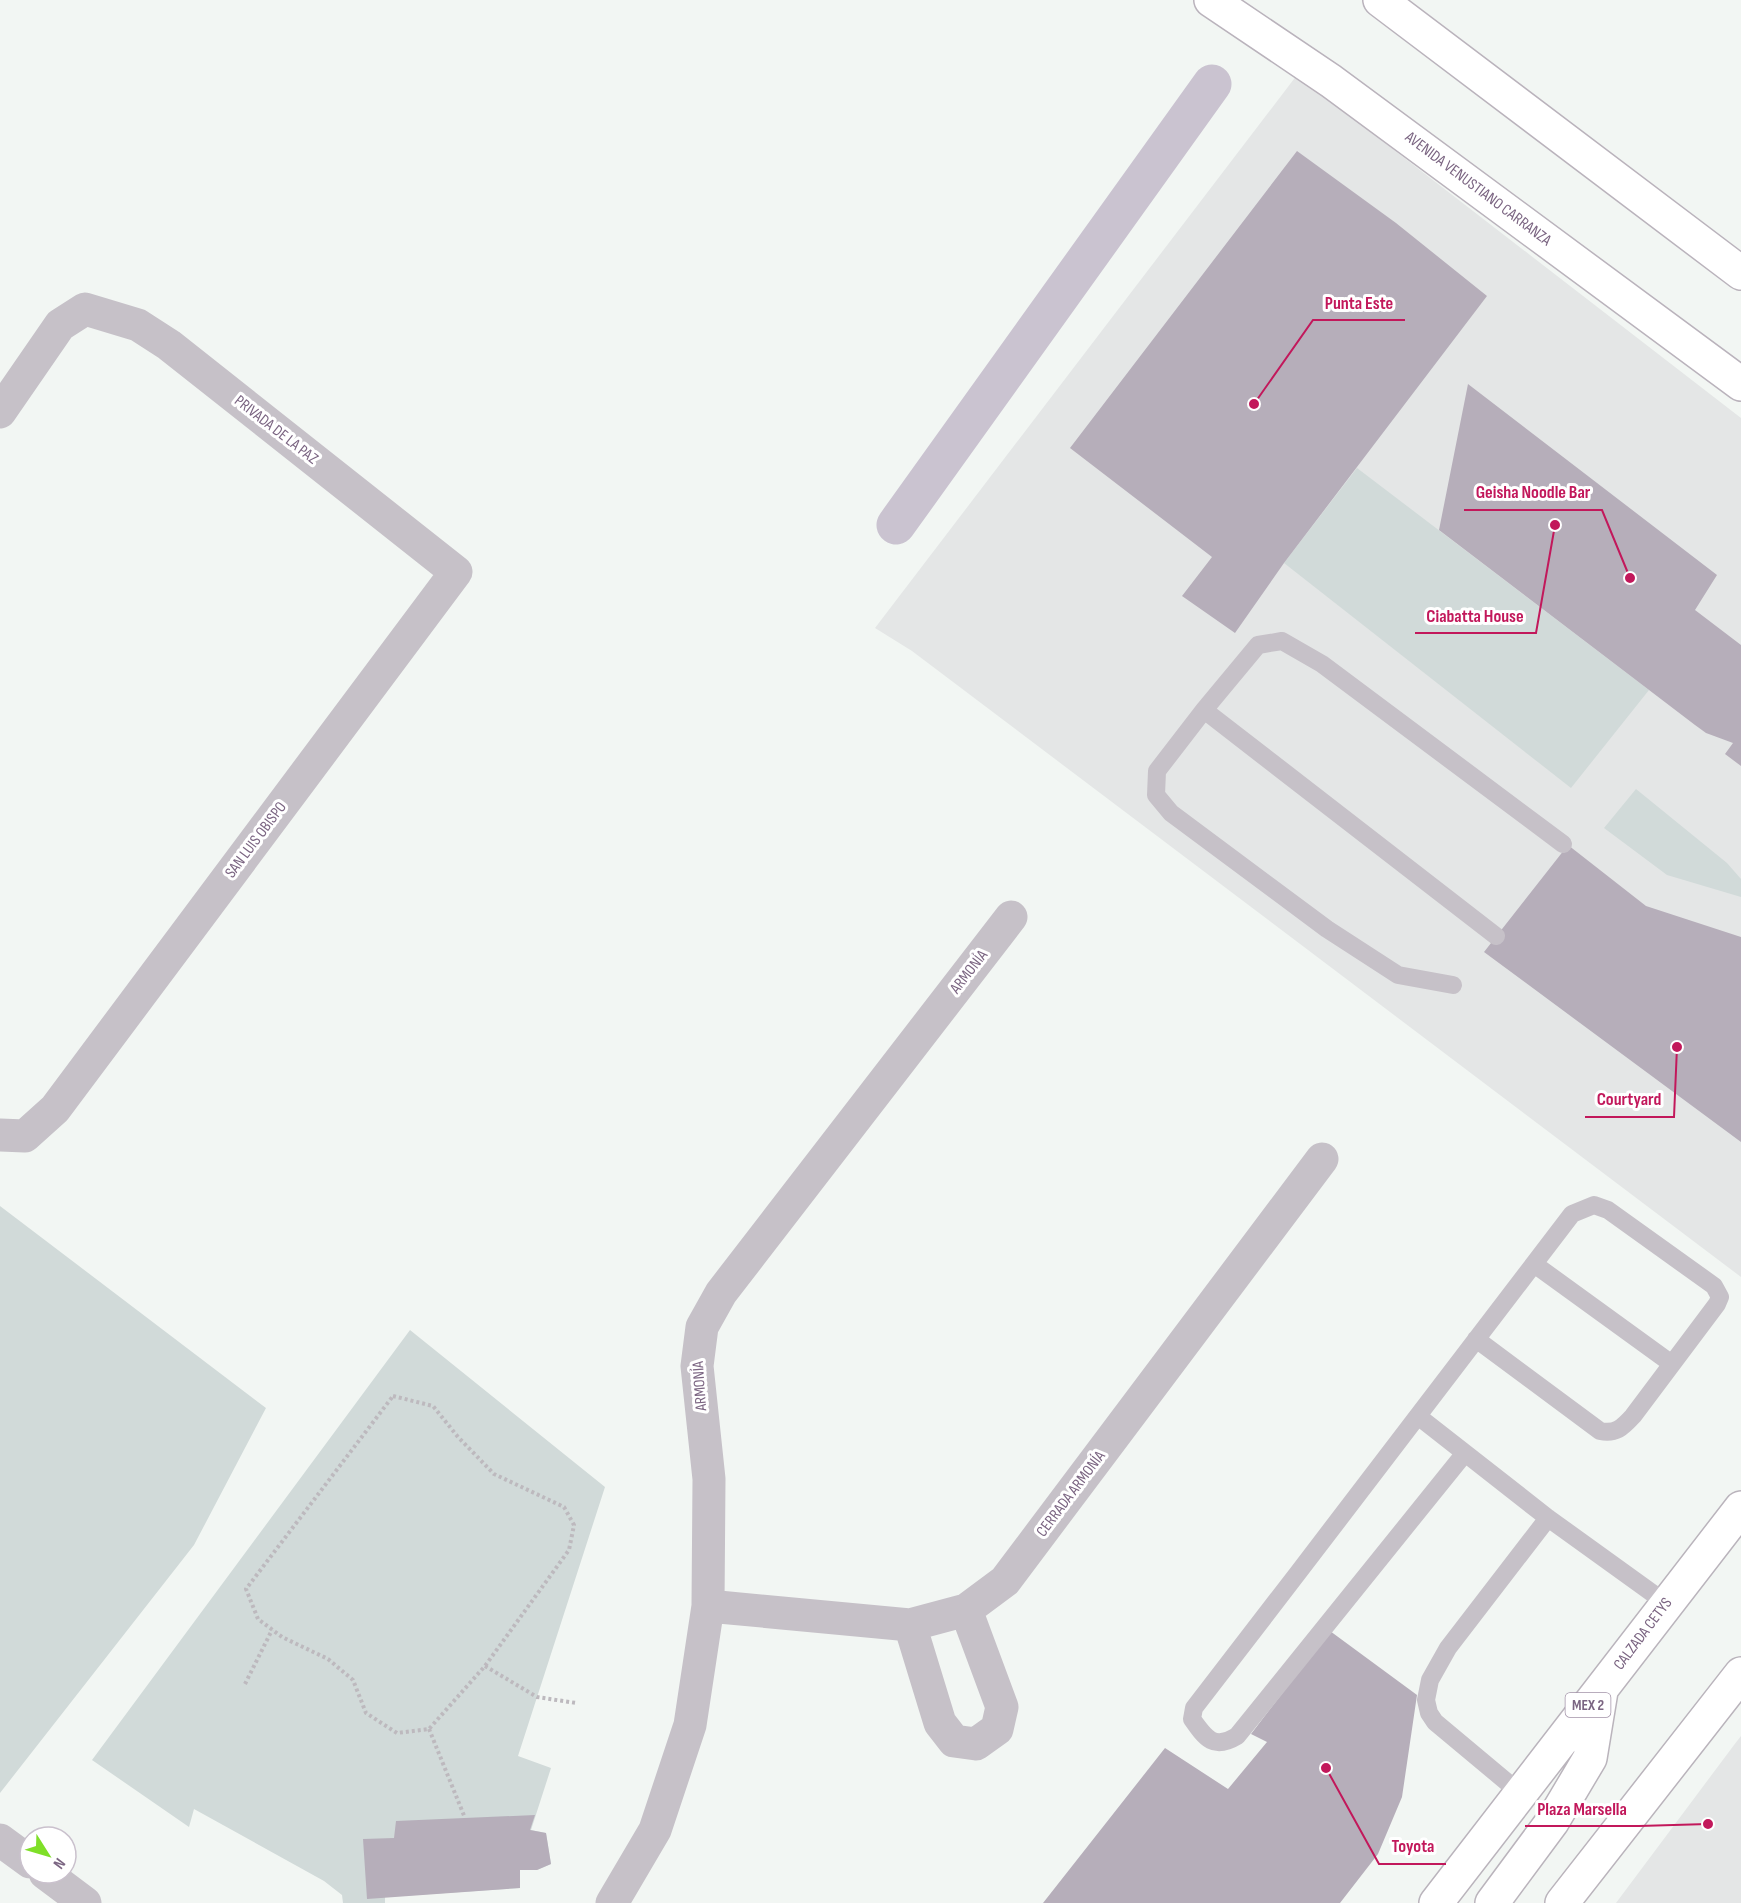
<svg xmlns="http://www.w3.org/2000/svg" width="1741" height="1903" font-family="'Sofia Sans Condensed',sans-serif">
	<rect width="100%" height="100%" fill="#f2f6f3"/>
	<path fill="#e4e6e6" d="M 1297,75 L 1741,418 L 1741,1277 L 912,651 L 875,628 Z
		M 1741,1736 L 1741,1903 L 1616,1903 L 1734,1745 Z"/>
	<path fill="#d1dad9" d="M 1357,468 L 1649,690 L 1571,788 L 1284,563 Z
		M 1636,789 L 1727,863 L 1741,879 L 1741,897 L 1667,875 L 1604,828 Z
		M 0,1206 L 266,1408 L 194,1545 L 0,1793 Z
		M 410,1330 L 605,1487 L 518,1756 L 551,1768 L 531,1830 L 546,1833 L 551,1864 L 537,1870 L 520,1870 L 520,1888 L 385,1897 L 385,1903 L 343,1903 L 342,1895 L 324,1881 L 194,1809 L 189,1827 L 92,1760 Z"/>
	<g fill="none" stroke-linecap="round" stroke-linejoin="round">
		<path stroke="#cac3d0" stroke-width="39" d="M 896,525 L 1212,84"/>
	</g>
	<path fill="#b6aeba" d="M 1297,151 L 1396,223 L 1487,296 L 1284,563 L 1235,633 L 1182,596 L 1212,557 L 1070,448 Z
		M 1468,384 L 1717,575 L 1695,610 L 1741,645 L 1741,766 L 1725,754 L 1733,743 L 1706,733 L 1695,725 L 1439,530 Z
		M 1568,845 L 1646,906 L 1741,937 L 1741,1142 L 1484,952 Z
		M 1330,1631 L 1417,1695 L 1402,1797 L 1378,1854 L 1340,1903 L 1043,1903 L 1165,1748 L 1228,1789 L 1267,1742 L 1251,1734 Z
		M 535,1815 L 530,1830 L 546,1833 L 551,1864 L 537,1870 L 520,1870 L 520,1888 L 367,1899 L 363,1839 L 394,1838 L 396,1821 Z"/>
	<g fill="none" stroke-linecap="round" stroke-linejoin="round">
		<g stroke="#bab3bc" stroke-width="36">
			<path id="secondary" d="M 1211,0 L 1331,81 L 1741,384
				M 1380,0 L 1741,273"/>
		</g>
		<g stroke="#bab4bc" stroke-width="36">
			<path id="primary" d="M 1436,1903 L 1741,1508
				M 1492,1903 L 1552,1822 L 1590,1758 L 1601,1691
				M 1562,1903 L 1741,1674"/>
		</g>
		<path stroke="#bdb9be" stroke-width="4" stroke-dasharray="3 3" stroke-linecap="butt" d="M 393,1396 L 433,1406 L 458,1437 L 494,1474 L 564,1507 L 574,1525 L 569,1550 L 485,1666 L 429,1729 L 397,1733 L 366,1713 L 353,1680 L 328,1659 L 282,1637 L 258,1619 L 246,1589 Z
			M 485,1666 L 537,1697 L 576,1703
			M 245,1684 L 272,1630
			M 429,1729 L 465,1818"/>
		<path stroke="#c6c1c8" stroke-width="18" d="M 1204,710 L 1157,771 L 1156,795 L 1171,813 L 1327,929 L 1398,975 L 1453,985
			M 1496,936 L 1204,710 L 1258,645 L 1282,641 L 1322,664 L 1563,844
			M 1534,1264 L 1672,1364
			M 1419,1417 L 1548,1518 L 1666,1603
			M 1465,1453 L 1237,1736 C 1214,1750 1206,1739 1192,1719 L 1194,1708 C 1321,1544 1446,1378 1572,1214 L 1594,1205 L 1608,1210 L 1714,1286 L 1720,1297 L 1717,1304 L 1633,1416 C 1622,1428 1616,1434 1600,1431 L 1476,1339
			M 1520,1793 L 1435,1722 L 1429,1713 L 1426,1700 L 1430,1680 L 1448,1648 L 1548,1518"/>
		<path stroke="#c6c1c8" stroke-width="33" d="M 0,412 L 60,325 L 85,309 L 138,325 L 169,345 L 456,572 L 55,1109 L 25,1136 L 0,1135
			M 708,1606 L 910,1625 L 966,1610 L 1005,1581 L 1322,1159
			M 910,1625 L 940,1723 L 954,1741 L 976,1744 L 997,1729 L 1002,1707 L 966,1610
			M 0,1840 L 30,1862
			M 45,1873 L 85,1903
			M 612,1903 L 655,1830 L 690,1725 L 708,1606 L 709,1479 L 697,1366 L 702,1327 L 721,1293 L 1011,917"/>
		<use href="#secondary" stroke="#fff" stroke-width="33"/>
		<use href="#primary" stroke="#fff" stroke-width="33"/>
	</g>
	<g text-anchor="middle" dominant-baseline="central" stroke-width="6" stroke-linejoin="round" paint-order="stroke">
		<rect fill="#fff" stroke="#a393a8" stroke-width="1.5" x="1565.5" y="1693" width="45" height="24" rx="4.5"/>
		<g font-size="15" font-weight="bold" fill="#7b6582">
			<text x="1588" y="1705">MEX 2</text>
		</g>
		<g font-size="16" fill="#7b6582" stroke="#fff">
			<text transform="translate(1478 189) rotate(37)">AVENIDA VENUSTIANO CARRANZA</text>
			<text transform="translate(276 430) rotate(38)">PRIVADA DE LA PAZ</text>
			<text transform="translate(256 840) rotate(-53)">SAN LUIS OBISPO</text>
			<text transform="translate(969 972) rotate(-52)">ARMONÍA</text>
			<text transform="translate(700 1386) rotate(-94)">ARMONÍA</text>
			<text transform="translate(1071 1494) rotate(-53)">CERRADA ARMONÍA</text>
			<text transform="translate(1643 1634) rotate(-53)">CALZADA CETYS</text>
		</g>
	</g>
	<path fill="none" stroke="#c2185b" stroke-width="2" d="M1254 404L1313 320H1405M1630 578L1602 510H1464M1555 525L1536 633H1415M1677 1047L1674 1117H1585M1708 1824L1639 1826H1525M1326 1768L1379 1864H1446"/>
	<g fill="#c2185b" stroke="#fff" stroke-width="2">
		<circle cx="1254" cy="404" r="6"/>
		<circle cx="1630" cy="578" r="6"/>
		<circle cx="1555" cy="525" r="6"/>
		<circle cx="1677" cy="1047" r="6"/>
		<circle cx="1708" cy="1824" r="6"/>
		<circle cx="1326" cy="1768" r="6"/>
	</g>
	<g font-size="18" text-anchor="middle" font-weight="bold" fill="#c2185b" stroke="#fff" stroke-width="6" stroke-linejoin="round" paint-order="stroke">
		<text x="1359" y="309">Punta Este</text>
		<text x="1533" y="498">Geisha Noodle Bar</text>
		<text x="1475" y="622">Ciabatta House</text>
		<text x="1629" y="1105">Courtyard</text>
		<text x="1582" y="1815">Plaza Marsella</text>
		<text x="1413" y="1852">Toyota</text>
	</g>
	<g transform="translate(48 1855) rotate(127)"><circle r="28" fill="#ffffff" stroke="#cac1cd" stroke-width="1.5"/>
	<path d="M0-4.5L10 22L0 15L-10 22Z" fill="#7fdf28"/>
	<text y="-9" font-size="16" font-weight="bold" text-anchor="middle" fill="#7b6582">N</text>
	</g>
</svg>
